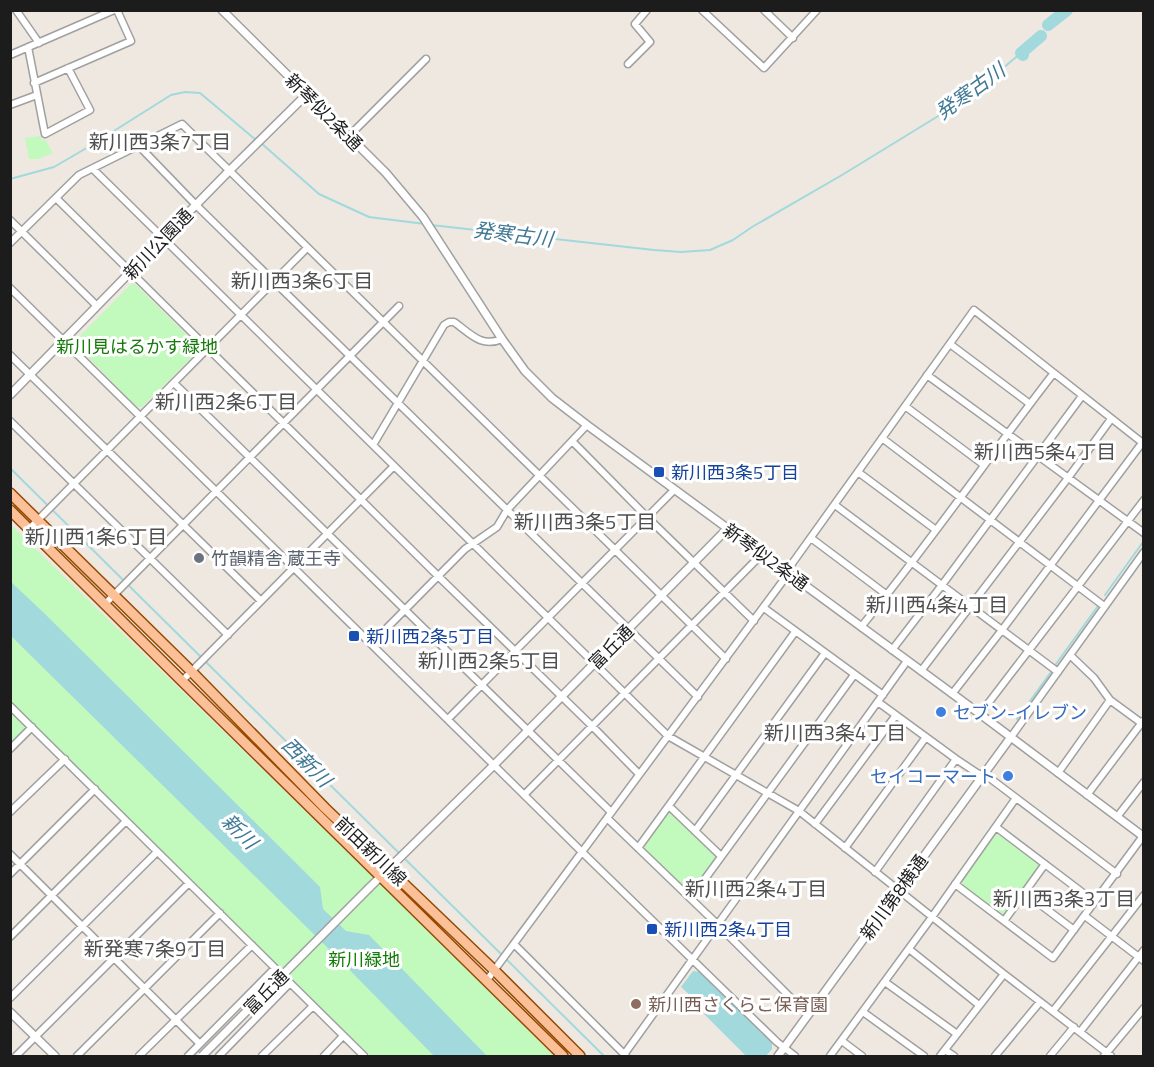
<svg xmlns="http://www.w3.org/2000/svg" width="1154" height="1067" font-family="'Titillium Web','Noto Sans JP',sans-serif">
	<rect width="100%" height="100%" fill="#eee8e1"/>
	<path fill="#c2f9bd" d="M 40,136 L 42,141 L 45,139 L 53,153 L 38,159 L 29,159 L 25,138 Z
		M 131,284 L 135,284 L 199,347 L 199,350 L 142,407 L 137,407 L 76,345 L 76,340 Z
		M 10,524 L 416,919 L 554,1056 L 371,1056 L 217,907 L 11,701 Z
		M 10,711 L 26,725 L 26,728 L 11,744 Z
		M 667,813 L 670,813 L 715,856 L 715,859 L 691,890 L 688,891 L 644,849 L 645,846 Z
		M 996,834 L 998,834 L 1038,864 L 1039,867 L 1004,914 L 1001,914 L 967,893 L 962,882 L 964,872 Z"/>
	<path fill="#a1d9dc" d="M 10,581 L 44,613 L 302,869 L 320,887 L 323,909 L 346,931 L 369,935 L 487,1056 L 434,1056 L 333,953 L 11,636 Z
		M 693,971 L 700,972 L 772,1043 L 772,1049 L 766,1056 L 746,1056 L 704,1014 L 707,1011 L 681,987 Z"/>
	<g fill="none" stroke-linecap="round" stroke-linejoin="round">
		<path stroke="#a1d9dc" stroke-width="2" d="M 261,143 L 319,194 L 369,217 L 425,224
			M 10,179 L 54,167 L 90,146 L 171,95 L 185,92 L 200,93 L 256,140
			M 431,225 L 654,250 L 681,252 L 710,250 L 733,240 L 752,227 L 842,175 L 966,99 L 1021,53
			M 10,468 L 400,854
			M 1105,595 L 1143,542
			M 1056,664 L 1098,606
			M 1017,719 L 1051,672
			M 404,858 L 604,1056"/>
		<path stroke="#a1d9dc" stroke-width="12" d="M 1048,25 L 1067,10
			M 1023,55 L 1021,53 L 1041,36"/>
		<g stroke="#a0a0a0" stroke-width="9">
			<path id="minor" d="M 16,10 L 39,43
				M 702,10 L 764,68 L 817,10
				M 764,10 L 793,38
				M 28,47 L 45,134 L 90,110 L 68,68
				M 10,55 L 114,10
				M 628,64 L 650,42 L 635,24 L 647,10
				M 34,83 L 131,41 L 117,10
				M 10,105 L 37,95
				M 349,136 L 426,59
				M 139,146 L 196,205 L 698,697
				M 93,169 L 668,736 L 799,811 L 1004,974 L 1111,1056
				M 56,198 L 438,576 L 592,726 L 639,774
				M 10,220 L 97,306
				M 10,243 L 79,175 L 182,124 L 726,659
				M 10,288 L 582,852 L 777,1042 L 795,1056
				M 950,344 L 1030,404
				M 10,355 L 261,601
				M 927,375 L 1144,533
				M 174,383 L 611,812
				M 905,406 L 984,465
				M 10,421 L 228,635
				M 882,438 L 1104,606
				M 572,441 L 647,517 L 754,621
				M 373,445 L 444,325 L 449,322 L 454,322 C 471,334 481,348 502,339
				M 858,472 L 936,530
				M 835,505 L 1058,672
				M 29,529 L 307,248
				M 811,538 L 887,595
				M 786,572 L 974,310 L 1144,444
				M 105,604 L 399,306
				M 764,608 L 883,695
				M 861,627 C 928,545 988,458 1053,374
				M 371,644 L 465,549 L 497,527 L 507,510 L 587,425
				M 892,650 L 942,585 L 1082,396
				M 1070,655 L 1094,678 L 1110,700 L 1144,725
				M 921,671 L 1068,478 L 1111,419
				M 182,681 L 394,466
				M 952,694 L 1002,630 L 1142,443
				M 878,702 L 956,759 L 977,773 L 987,776 L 1117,874
				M 10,706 L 364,1056
				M 980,714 L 1144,500
				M 448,719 L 674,490
				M 1011,737 L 1144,552
				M 10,749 L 32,727
				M 1058,773 L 1110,700
				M 524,795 L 762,554
				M 1087,795 L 1143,721
				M 669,806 L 721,856
				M 10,812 L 65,759
				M 1117,817 L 1144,782
				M 607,818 L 717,924 L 808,1015
				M 815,824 L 896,715
				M 996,827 L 1095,902
				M 695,831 L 825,653
				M 638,848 L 795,632
				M 845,848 L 926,737
				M 10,854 L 200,1044
				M 875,872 L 956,759
				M 10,874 L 95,789
				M 955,884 L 1053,958 L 1143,836
				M 1025,893 L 1074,930
				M 691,898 L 854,675
				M 1085,916 L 1144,961
				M 1004,921 L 1045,864
				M 10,937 L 126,821
				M 514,944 L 626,1056
				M 909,949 L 979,1005
				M 487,980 L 788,574
				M 885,982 L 957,1034
				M 10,998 L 157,852
				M 1053,1011 L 1144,895
				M 863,1012 L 924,1056
				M 1080,1032 L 1144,950
				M 842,1041 L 862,1056
				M 945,1050 L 954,1056
				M 16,1056 L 189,883
				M 77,1056 L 220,913
				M 139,1056 L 252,945
				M 188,1056 L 275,968
				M 219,1056 L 290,983
				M 262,1056 L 313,1006
				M 324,1056 L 343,1036
				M 623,1056 L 907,661
				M 830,1056 L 932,917 L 1016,798
				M 940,1056 L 1004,974
				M 995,1056 L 1040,1002
				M 1050,1056 L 1074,1027
				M 1104,1056 L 1144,1008"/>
		</g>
		<g stroke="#a0a0a0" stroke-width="10">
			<path id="tertiary" d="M 222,10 L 386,173 L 423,217 L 502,339 L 525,371 L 552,398 L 587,425 L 980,714 L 1144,837
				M 10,395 L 229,171 L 307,94
				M 369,888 L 494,765 L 727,529
				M 10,1012 L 55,1056
				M 778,1056 L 1011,737"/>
		</g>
		<g stroke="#944a00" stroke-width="12">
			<path id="primary" d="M 10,493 L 191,671 L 325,808 L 494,970 L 580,1056
				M 10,510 L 182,681 L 563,1056"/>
		</g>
		<use href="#minor" stroke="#fff" stroke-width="6"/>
		<use href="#tertiary" stroke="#fff" stroke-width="7"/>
		<use href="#primary" stroke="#fcc098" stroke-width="9"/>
		<g stroke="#a0a0a0" stroke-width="10" stroke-linecap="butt">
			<path id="tertiary-bridge" d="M 202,1056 L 369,888"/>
		</g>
		<use href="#tertiary-bridge" stroke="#fff" stroke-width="7"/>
	</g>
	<g fill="#1a4fb4" stroke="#fff" stroke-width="2">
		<rect x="653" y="466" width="12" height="12" rx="3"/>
		<rect x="348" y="630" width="12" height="12" rx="3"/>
		<rect x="646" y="923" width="12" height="12" rx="3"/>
	</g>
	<circle fill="#6b7280" stroke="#fff" stroke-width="2" cx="199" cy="558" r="6"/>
	<g fill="#3f7fe0" stroke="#fff" stroke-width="2">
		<circle cx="941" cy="712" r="6"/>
		<circle cx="1008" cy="776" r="6"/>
	</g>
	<circle fill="#8d6e63" stroke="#fff" stroke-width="2" cx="636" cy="1004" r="6"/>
	<g text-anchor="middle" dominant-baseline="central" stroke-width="6" stroke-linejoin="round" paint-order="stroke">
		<g font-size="18" fill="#1c1c1c" stroke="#fff">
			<text transform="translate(324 112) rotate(45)">新琴似2条通</text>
			<text transform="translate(158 244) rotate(-46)">新川公園通</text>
			<text transform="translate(766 557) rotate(36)">新琴似2条通</text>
			<text transform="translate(611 647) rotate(-45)">富丘通</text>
			<text transform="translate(371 851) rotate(44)">前田新川線</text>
			<text transform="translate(894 897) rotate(-54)">新川第8横通</text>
			<text transform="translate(266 992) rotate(-45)">富丘通</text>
		</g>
		<g font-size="18" fill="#147a0a" stroke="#fff">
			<text x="137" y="346">新川見はるかす緑地</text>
			<text x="364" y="959">新川緑地</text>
		</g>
		<g font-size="18" fill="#164399" stroke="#fff" text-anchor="start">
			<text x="671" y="472">新川西3条5丁目</text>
			<text x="366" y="636">新川西2条5丁目</text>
			<text x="664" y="929">新川西2条4丁目</text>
		</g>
		<g font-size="18" fill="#5b616d" stroke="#fff" text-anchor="start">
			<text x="211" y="558">竹韻精舎 蔵王寺</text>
		</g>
		<g font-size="18" fill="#366cbe" stroke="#fff" text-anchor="start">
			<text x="953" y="712">セブン-イレブン</text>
			<text x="996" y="776" text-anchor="end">セイコーマート</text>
		</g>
		<g font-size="18" fill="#785e54" stroke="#fff" text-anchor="start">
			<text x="648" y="1004">新川西さくらこ保育園</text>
		</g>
		<g font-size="20" font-style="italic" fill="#407995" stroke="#fff">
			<text transform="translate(970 91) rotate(-36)">発寒古川</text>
			<text transform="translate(513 234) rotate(7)">発寒古川</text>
			<text transform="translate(307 762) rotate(45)">西新川</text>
			<text transform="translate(240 831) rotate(45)">新川</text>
		</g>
		<g font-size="20" fill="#4f4f4f" stroke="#fff">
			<text x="160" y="141">新川西3条7丁目</text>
			<text x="302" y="280">新川西3条6丁目</text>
			<text x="226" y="401">新川西2条6丁目</text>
			<text x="1045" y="451">新川西5条4丁目</text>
			<text x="585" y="521">新川西3条5丁目</text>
			<text x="96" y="536">新川西1条6丁目</text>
			<text x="937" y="604">新川西4条4丁目</text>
			<text x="489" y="660">新川西2条5丁目</text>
			<text x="835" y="732">新川西3条4丁目</text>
			<text x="756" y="888">新川西2条4丁目</text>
			<text x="1064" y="898">新川西3条3丁目</text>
			<text x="155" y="948">新発寒7条9丁目</text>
		</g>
	</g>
	<rect width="1154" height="1067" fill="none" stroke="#1c1c1c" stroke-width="24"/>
</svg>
